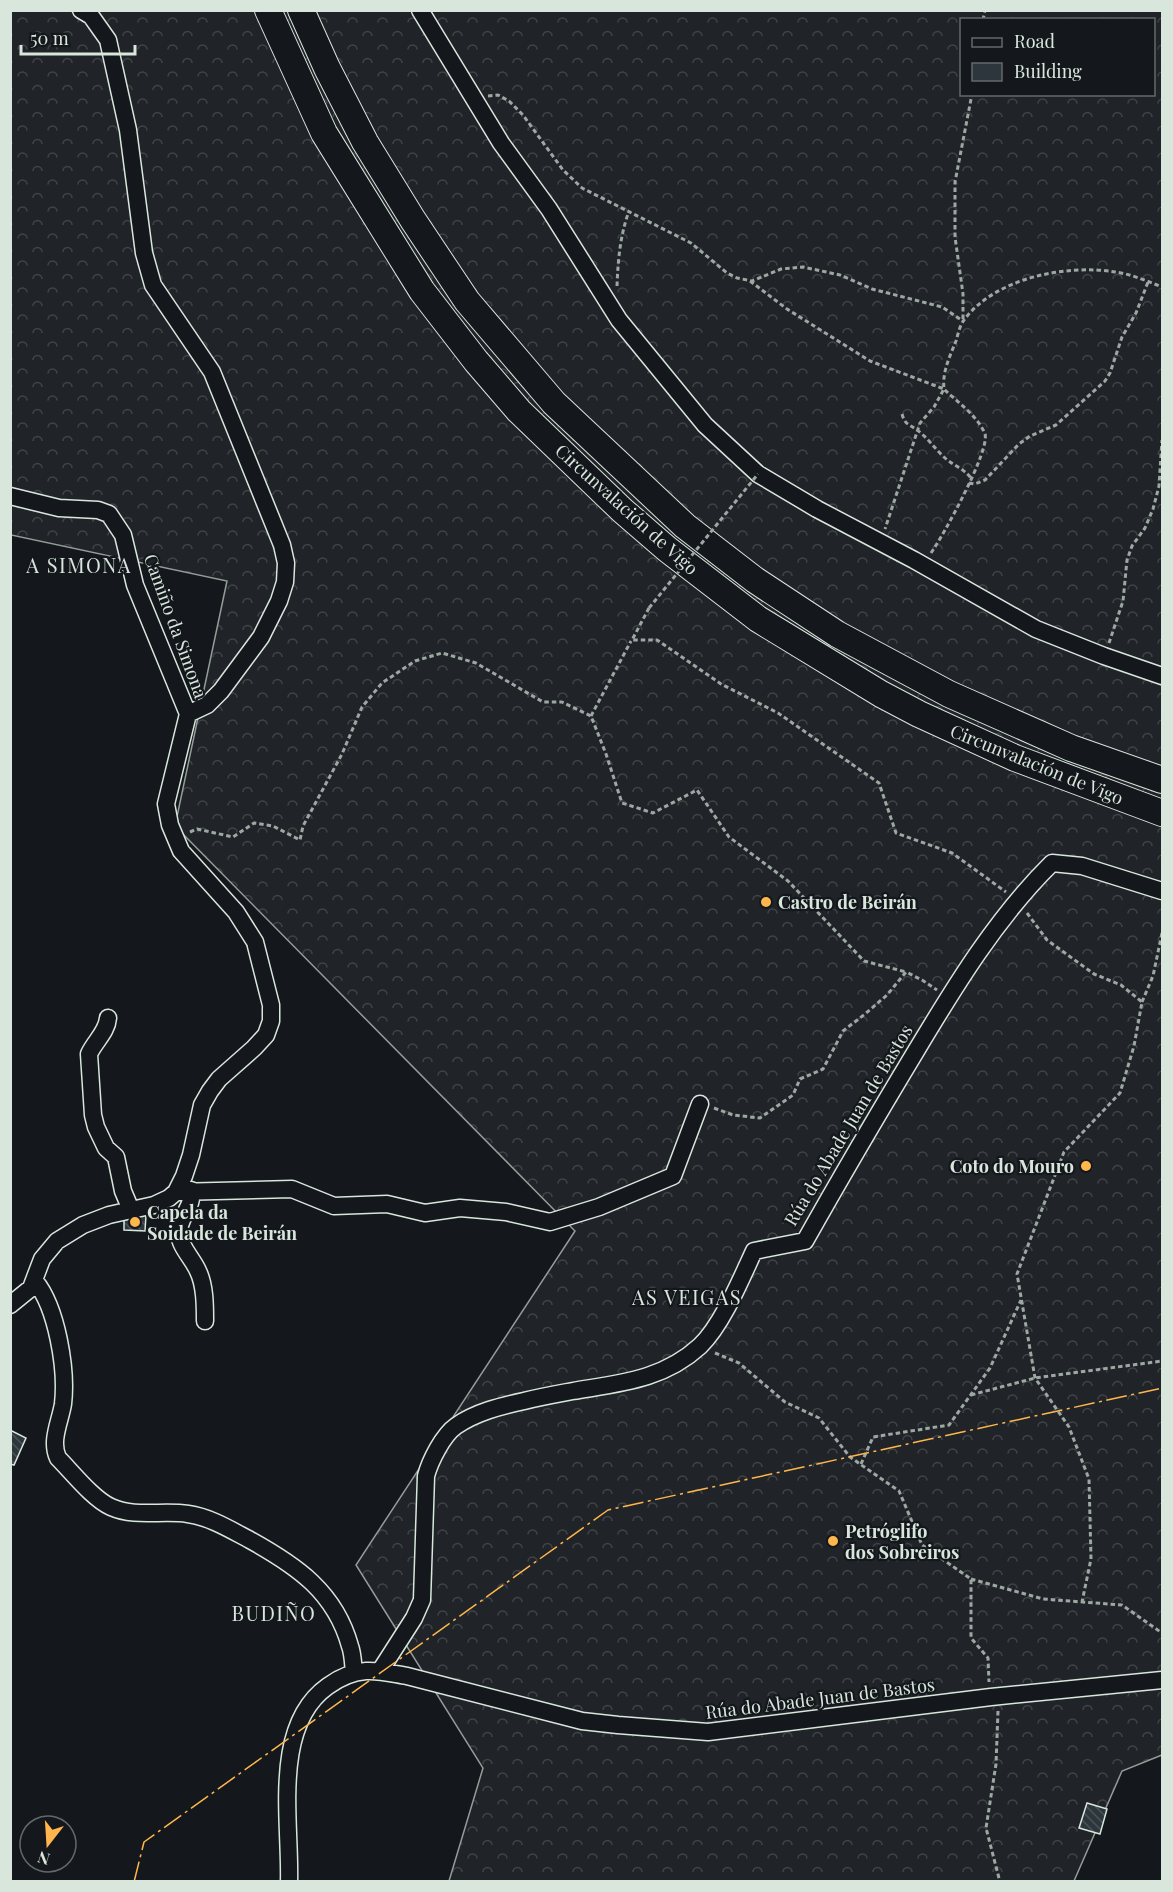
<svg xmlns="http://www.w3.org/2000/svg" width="1173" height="1892" font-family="'Playfair Display',serif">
	<defs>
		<pattern id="forest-crowns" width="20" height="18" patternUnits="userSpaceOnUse" patternTransform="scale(1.5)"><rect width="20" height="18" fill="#202428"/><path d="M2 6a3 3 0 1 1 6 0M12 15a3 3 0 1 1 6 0" fill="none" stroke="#404447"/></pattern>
		<pattern id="building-back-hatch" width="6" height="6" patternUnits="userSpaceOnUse" patternTransform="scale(1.5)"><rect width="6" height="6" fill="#2c363c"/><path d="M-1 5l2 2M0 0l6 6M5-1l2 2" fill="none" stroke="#4a5358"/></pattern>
	</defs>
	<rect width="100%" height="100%" fill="#14181c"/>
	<path fill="url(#forest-crowns)" stroke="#939e99" stroke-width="1.5" fill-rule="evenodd" d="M 11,11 L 1162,11 L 1162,1755 L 1122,1771 L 1074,1881 L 449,1881 L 483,1768 L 356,1565 L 575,1231 L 175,826 L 227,581 L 11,535 ZM 962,20 L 1154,20 L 1154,94 L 962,94 Z"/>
	<path fill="url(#building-back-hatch)" stroke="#d8e6dc" stroke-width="1.5" d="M 124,1215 L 146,1215 L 145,1231 L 124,1230 Z
		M 10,1430 L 26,1438 L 14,1465 L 10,1464 Z
		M 1087,1803 L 1107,1809 L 1100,1834 L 1079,1828 Z"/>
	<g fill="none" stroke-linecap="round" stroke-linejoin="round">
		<g stroke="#d8e6dc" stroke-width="19">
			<path id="minor" d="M 81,10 L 91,16 L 108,40 L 128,130 L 144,253 L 153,285 L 212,372 L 282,545 L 286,563 L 285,582 L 279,601 L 261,637 L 221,691 L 207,705 L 188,714
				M 420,10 L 501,143 L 549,209 L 619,320 L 705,425 L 758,474 L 817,509 L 914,560 L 1036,629 L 1104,656 L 1162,676
				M 10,496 L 59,508 L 98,510 L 109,514 L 123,535 L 135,585 L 188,714 L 166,804 L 170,825 L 181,851 L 236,912 L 255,942 L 271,1005 L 271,1021 L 266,1035 L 254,1048 L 219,1079 L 210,1091 L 202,1105 L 191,1155 L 184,1176 L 176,1192 L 169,1198 L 154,1205 L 109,1215 L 83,1225 L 57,1241 L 42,1259 L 31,1288 L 10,1305
				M 108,1018 C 107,1032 95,1041 89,1054 L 93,1115 L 96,1127 L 106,1148 L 116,1157 L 123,1191 L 131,1210
				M 191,1190 C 194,1209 178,1216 179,1234 C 180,1247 193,1259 198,1271 C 205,1285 205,1306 205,1321
				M 176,1192 L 292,1189 L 334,1206 L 387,1204 L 425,1213 L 460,1208 L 506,1212 L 550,1222 L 599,1207 L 673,1176 L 700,1104
				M 35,1281 C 57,1308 67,1369 63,1404 C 60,1422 50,1441 58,1458 C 72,1472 93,1499 111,1507 C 136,1518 162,1510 188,1514 C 210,1517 231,1530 250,1540 C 297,1566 335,1592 350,1646 C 353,1654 353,1664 354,1673
				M 380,1671 L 414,1618 L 422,1600 L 426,1476 C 430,1461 443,1435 456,1426 C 476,1412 501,1406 524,1401 C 540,1397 557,1394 573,1391 C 620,1383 663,1380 700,1346 C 722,1325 741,1279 754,1251 L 805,1241 C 841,1177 878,1114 916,1051 C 955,986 997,917 1052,863 L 1082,866 L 1162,891
				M 289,1882 C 291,1822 271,1726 328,1686 C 339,1678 352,1672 366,1671 C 379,1670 394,1674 407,1676 L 582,1721 L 618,1725 L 708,1732 L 991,1697 L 1162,1680"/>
		</g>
		<g stroke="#d8e6dc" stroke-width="28">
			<path id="highway" d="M 268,10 L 324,133 L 422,291 L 476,361 L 519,411 L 623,511 L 667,549 L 758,619 L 881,694 L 919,714 L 1015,758 L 1162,813
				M 301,10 L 327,68 L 365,142 L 413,220 L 467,301 L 554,403 L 685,526 L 755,580 L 837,634 L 949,694 L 1071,748 L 1162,780"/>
		</g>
		<path stroke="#9da8a2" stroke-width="3" stroke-dasharray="4.5 3" stroke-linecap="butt" d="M 983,20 L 985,10
			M 488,96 L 498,95 L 509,101 L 523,115 L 563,170 L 582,188 L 691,243 L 727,273 L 737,278 L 752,281 L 781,269 L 803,267 L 840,275 L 872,289 L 942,307 L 963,321
			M 750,281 L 787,309 L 870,361 L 944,389 L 934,407 L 920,423 L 885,529
			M 617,286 C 618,260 620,236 629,211
			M 963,319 L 963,294 L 955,237 L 955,182 L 972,94
			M 902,414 C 905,425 909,424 917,430 C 926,436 936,450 945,458 C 954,466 963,468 971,478
			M 969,483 L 975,484 L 985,480 L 1019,444 L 1030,436 L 1056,425 L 1105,381 L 1110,373 L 1122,337 L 1136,313 L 1148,282
			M 931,553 C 943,536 990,451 985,434 C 978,416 957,402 944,389 C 942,372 950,356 956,341 C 958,334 960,325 964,320 C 995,278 1066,264 1115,272 C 1131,274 1147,281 1162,287
			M 649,608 L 632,640 L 657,640 L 721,684 L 778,713 L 879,783 L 896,833 L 952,853 L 1006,892
			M 1109,643 L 1123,601 L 1127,560 L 1132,546 L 1145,528 L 1153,509 L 1159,486 L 1162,440
			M 591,716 L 631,641
			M 190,832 L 197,829 L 233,837 L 254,823 L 273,826 L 300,840 L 303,826 L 342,754 L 362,707 L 382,683 L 415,661 L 442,653 L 476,663 L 543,702 L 562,702 L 591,716 L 606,754 L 622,803 L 653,813 L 697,790 L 729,837 L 788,881 L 864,961 L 906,972
			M 1027,913 L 1047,940 L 1094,974 L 1121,985 L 1142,1002 L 1134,1046 L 1120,1093 L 1064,1152 L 1017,1274 L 1035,1378 L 1069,1427 L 1089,1479 L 1091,1559 L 1082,1602
			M 1142,1002 L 1153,976 L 1162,933
			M 714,1108 L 733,1115 L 760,1118 L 793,1095 L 800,1079 L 823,1069 L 843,1031 L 865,1014 L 887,995 L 906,972 L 922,980 L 937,990
			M 715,1353 L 739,1363 L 785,1402 L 819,1418 L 850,1457 L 899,1491 L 922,1545 L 971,1579 L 971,1638 L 988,1658 L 989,1682
			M 971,1395 L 1035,1378 L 1162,1361
			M 861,1464 L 873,1437 L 949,1425 L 990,1368 L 1021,1300
			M 971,1579 L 1043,1599 L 1122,1605 L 1162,1633
			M 998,1711 L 996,1764 L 986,1828 L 1000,1882"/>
		<use href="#minor" stroke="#14181c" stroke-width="16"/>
		<use href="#highway" stroke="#14181c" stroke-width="26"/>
		<path stroke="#9da8a2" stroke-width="3" stroke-dasharray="4.5 3" stroke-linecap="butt" d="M 649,608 L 758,474"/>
		<path stroke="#ffb74d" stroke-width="1.5" stroke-dasharray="21 4.5 3 4.5" stroke-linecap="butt" d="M 134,1882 L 144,1842 L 608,1510 L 1162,1388"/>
	</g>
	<g fill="#ffb74d" stroke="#14181c" stroke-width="2">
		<circle cx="766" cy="902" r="6"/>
		<circle cx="1086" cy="1166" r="6"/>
		<circle cx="135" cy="1222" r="6"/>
		<circle cx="833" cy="1541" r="6"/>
	</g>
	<g text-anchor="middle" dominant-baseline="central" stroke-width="4.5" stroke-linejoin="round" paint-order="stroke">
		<g font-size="18" fill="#d8e6dc" stroke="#14181c">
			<text transform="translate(627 509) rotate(42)">Circunvalación de Vigo</text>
			<text transform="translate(176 626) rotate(70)">Camiño da Simona</text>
			<text transform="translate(1037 764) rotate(22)">Circunvalación de Vigo</text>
			<text transform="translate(848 1125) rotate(-59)">Rúa do Abade Juan de Bastos</text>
			<text transform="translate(820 1698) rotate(-7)">Rúa do Abade Juan de Bastos</text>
		</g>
		<g font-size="18" font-weight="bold" fill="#d8e6dc" stroke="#14181c" text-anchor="start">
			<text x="778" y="902">Castro de Beirán</text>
			<text x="1074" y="1166" text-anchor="end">Coto do Mouro</text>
			<text x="147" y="1212">Capela da<tspan x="147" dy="21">Soidade de Beirán</tspan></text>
			<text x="845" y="1531">Petróglifo<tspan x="845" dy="21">dos Sobreiros</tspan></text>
		</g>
		<g font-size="20" letter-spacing="1.5" fill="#d8e6dc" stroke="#14181c">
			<text x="79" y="564">A SIMONA</text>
			<text x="687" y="1296">AS VEIGAS</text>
			<text x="274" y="1612">BUDIÑO</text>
		</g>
	</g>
	<rect width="1173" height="1892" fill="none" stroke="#d8e6dc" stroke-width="24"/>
	<rect x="960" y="18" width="195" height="78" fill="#14181c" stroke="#626a69" stroke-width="1.5"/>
	<rect x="972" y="38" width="30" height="9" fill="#14181c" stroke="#626a69" stroke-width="1.5"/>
	<text x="1014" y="48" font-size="18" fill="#d8e6dc">Road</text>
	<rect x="972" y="63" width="30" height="18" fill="#2c363c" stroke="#626a69" stroke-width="1.5"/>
	<text x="1014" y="78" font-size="18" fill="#d8e6dc">Building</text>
	<g transform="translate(48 1844) rotate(197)"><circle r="28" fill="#14181c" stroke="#626a69" stroke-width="1.5"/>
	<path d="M0-4.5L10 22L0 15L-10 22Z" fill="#ffb74d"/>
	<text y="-9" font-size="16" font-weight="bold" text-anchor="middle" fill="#d8e6dc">N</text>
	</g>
	<path d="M21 45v9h114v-9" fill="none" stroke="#d8e6dc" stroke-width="3"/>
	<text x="30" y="45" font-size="18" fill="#d8e6dc" stroke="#14181c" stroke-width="4.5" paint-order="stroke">50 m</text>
</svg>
